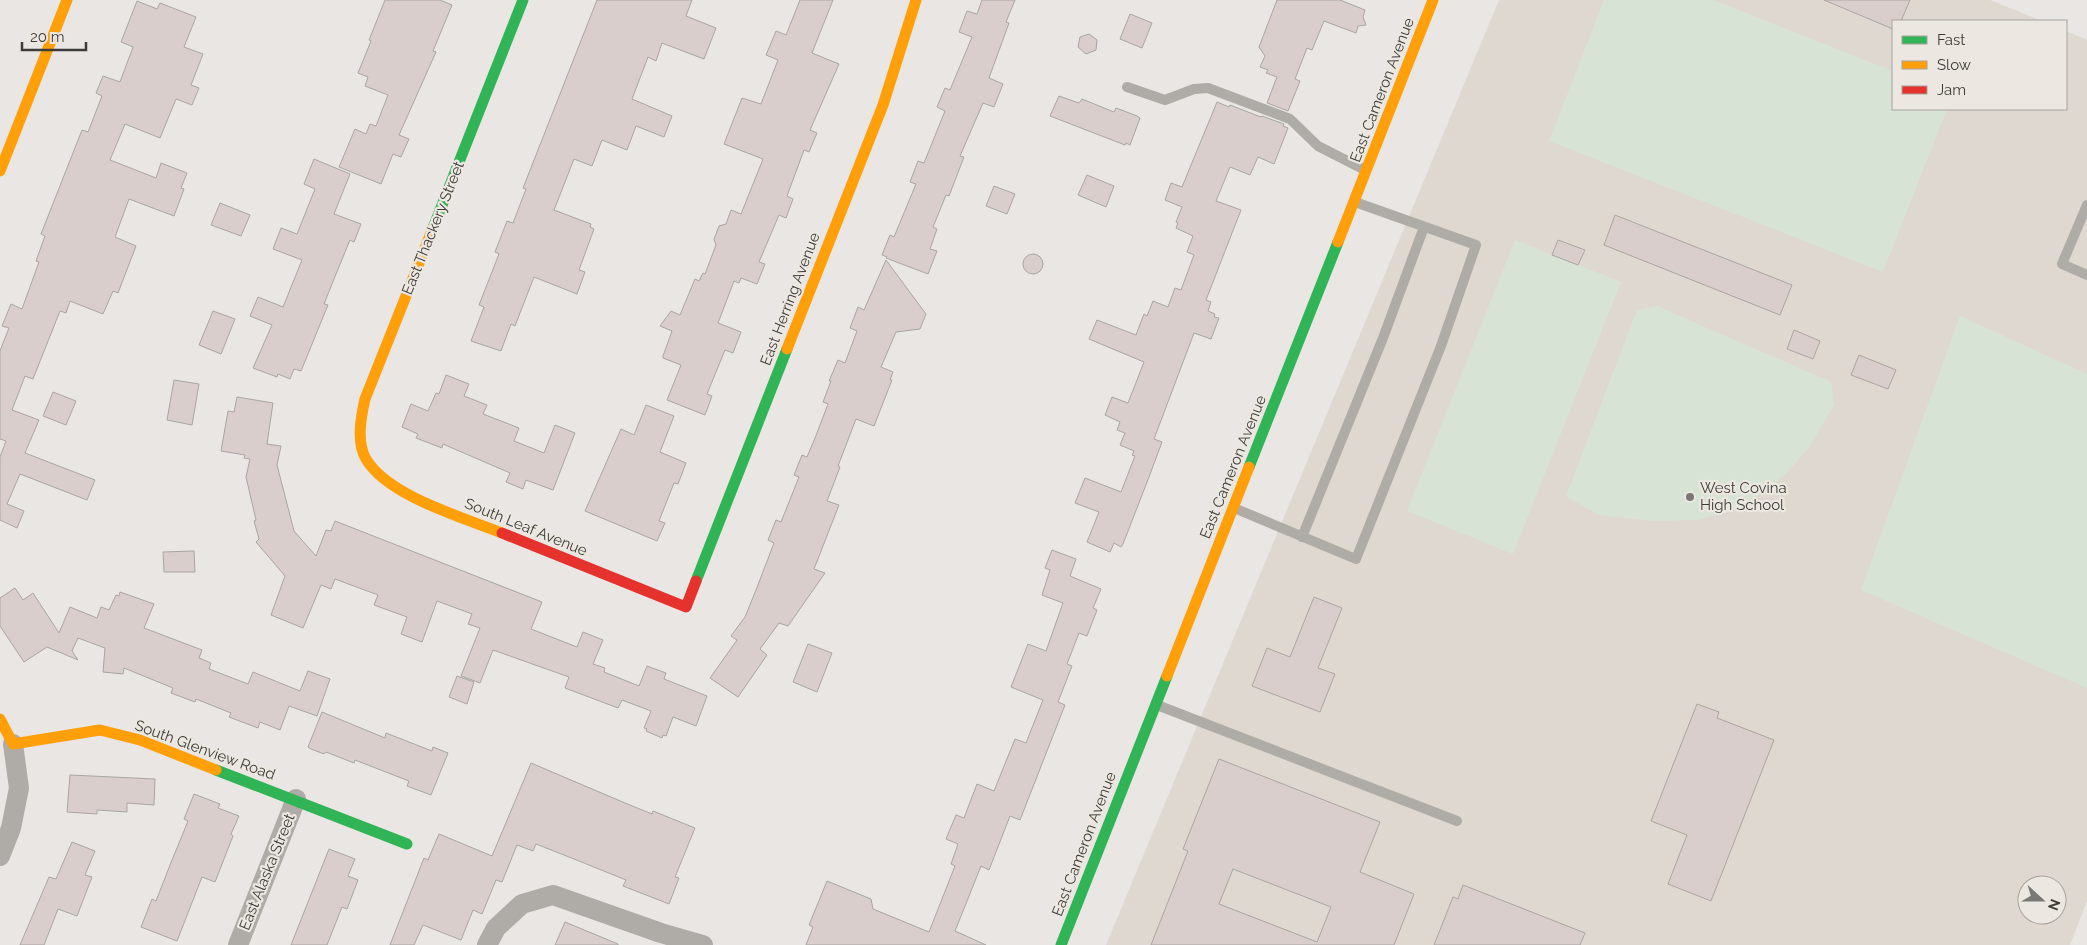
<svg xmlns="http://www.w3.org/2000/svg" width="2087" height="945" font-family="Raleway,sans-serif">
	<rect width="100%" height="100%" fill="#e9e6e3"/>
	<path fill="#dfd8d0" fill-rule="evenodd" d="M 1499,0 L 1990,0 L 2042,21 L 1893,21 L 1893,109 L 2066,109 L 2066,31 L 2087,40 L 2087,901 L 2070,945 L 1106,945 ZM 2027,885 L 2057,885 L 2057,915 L 2027,915 Z"/>
	<path fill="#d7e4d5" d="M 1604,0 L 1713,0 L 1893,71 L 1893,109 L 1947,109 L 1883,272 L 1549,141 Z
		M 1515,240 L 1621,282 L 1513,554 L 1407,511 Z
		M 1657,306 L 1831,382 L 1834,405 L 1810,446 L 1785,475 L 1742,508 L 1698,520 L 1654,521 L 1599,515 L 1566,496 L 1637,310 Z
		M 1960,316 L 2087,374 L 2087,688 L 1861,590 Z"/>
	<path fill="#dacecc" stroke="#a8a5a3" fill-rule="evenodd" d="M 385,0 L 440,0 L 452,5 L 433,51 L 436,52 L 399,135 L 409,139 L 401,157 L 393,154 L 381,184 L 339,167 L 355,129 L 366,134 L 370,124 L 376,126 L 388,95 L 365,86 L 368,77 L 358,73 L 371,41 L 369,40 Z
		M 597,0 L 692,0 L 686,16 L 716,28 L 704,59 L 662,43 L 656,61 L 648,57 L 632,99 L 672,116 L 664,137 L 636,126 L 627,150 L 602,140 L 592,166 L 574,159 L 554,210 L 591,224 L 590,227 L 594,229 L 579,270 L 585,272 L 577,294 L 534,277 L 515,326 L 511,324 L 501,351 L 471,341 L 484,307 L 479,305 L 499,254 L 495,252 L 507,221 L 513,223 L 526,189 L 523,188 Z
		M 800,0 L 833,0 L 812,53 L 839,64 L 810,130 L 817,133 L 809,152 L 804,150 L 787,196 L 793,199 L 786,218 L 779,215 L 759,262 L 765,264 L 757,284 L 741,278 L 739,283 L 734,281 L 718,323 L 741,332 L 733,353 L 725,350 L 707,394 L 712,396 L 705,415 L 667,400 L 681,365 L 663,358 L 663,356 L 672,331 L 660,326 L 671,311 L 680,315 L 695,279 L 699,281 L 703,273 L 705,274 L 716,245 L 714,239 L 719,226 L 726,224 L 731,210 L 741,214 L 763,159 L 724,144 L 742,98 L 761,104 L 778,60 L 766,55 L 776,31 L 786,35 Z
		M 982,0 L 1015,0 L 1006,22 L 1009,23 L 989,78 L 1003,84 L 994,107 L 983,103 L 960,156 L 964,157 L 949,196 L 946,195 L 933,227 L 937,229 L 930,249 L 937,251 L 928,274 L 886,258 L 887,257 L 882,255 L 890,235 L 894,237 L 916,184 L 910,182 L 918,161 L 924,163 L 945,111 L 937,107 L 945,88 L 950,90 L 972,37 L 959,32 L 967,11 L 977,14 Z
		M 1277,0 L 1340,0 L 1365,10 L 1363,17 L 1366,25 L 1358,26 L 1356,33 L 1324,21 L 1312,50 L 1307,48 L 1295,79 L 1300,81 L 1288,111 L 1267,103 L 1277,77 L 1266,73 L 1268,70 L 1260,67 L 1265,56 L 1259,47 Z
		M 1824,0 L 1910,0 L 1901,21 L 1893,21 L 1893,29 Z
		M 137,1 L 157,9 L 160,3 L 196,17 L 184,47 L 203,54 L 191,85 L 199,88 L 192,105 L 176,99 L 160,138 L 125,124 L 110,160 L 156,178 L 161,163 L 187,173 L 181,188 L 184,189 L 174,216 L 129,199 L 115,237 L 136,246 L 118,293 L 113,291 L 103,314 L 70,301 L 66,313 L 60,311 L 33,379 L 25,376 L 12,410 L 39,420 L 25,453 L 95,480 L 87,500 L 20,474 L 7,504 L 24,511 L 17,528 L 0,520 L 0,457 L 6,441 L 0,439 L 0,351 L 9,328 L 2,326 L 11,304 L 22,309 L 39,262 L 36,261 L 45,236 L 41,234 L 82,130 L 88,132 L 102,96 L 96,93 L 103,76 L 120,82 L 133,47 L 121,42 Z
		M 1130,14 L 1152,23 L 1142,48 L 1120,39 Z
		M 1089,34 L 1097,40 L 1096,50 L 1086,54 L 1078,47 L 1080,37 Z
		M 1059,96 L 1079,103 L 1082,99 L 1114,112 L 1116,108 L 1137,116 L 1140,118 L 1130,145 L 1126,143 L 1125,145 L 1050,116 Z
		M 1217,102 L 1229,107 L 1230,105 L 1261,117 L 1262,116 L 1284,124 L 1283,126 L 1288,128 L 1274,164 L 1258,157 L 1250,175 L 1230,167 L 1216,201 L 1241,210 L 1206,300 L 1211,302 L 1208,311 L 1215,314 L 1214,317 L 1219,318 L 1211,339 L 1194,333 L 1154,439 L 1162,442 L 1149,477 L 1123,544 L 1121,547 L 1114,543 L 1110,552 L 1087,542 L 1099,512 L 1075,503 L 1085,478 L 1121,492 L 1135,456 L 1132,455 L 1134,451 L 1120,445 L 1125,433 L 1117,430 L 1120,422 L 1105,415 L 1112,397 L 1128,403 L 1144,362 L 1089,339 L 1097,320 L 1136,335 L 1144,314 L 1147,316 L 1153,301 L 1168,307 L 1175,288 L 1181,290 L 1194,255 L 1187,252 L 1193,236 L 1176,228 L 1178,223 L 1176,222 L 1182,207 L 1165,200 L 1171,183 L 1182,187 Z
		M 314,159 L 350,174 L 334,214 L 361,224 L 354,242 L 350,240 L 336,274 L 324,304 L 328,305 L 301,371 L 294,369 L 290,379 L 278,374 L 277,377 L 253,368 L 272,325 L 250,316 L 258,297 L 283,307 L 302,260 L 273,249 L 281,228 L 297,234 L 315,189 L 304,184 Z
		M 1087,175 L 1114,186 L 1106,207 L 1078,195 Z
		M 994,186 L 1015,194 L 1007,214 L 986,206 Z
		M 220,203 L 250,215 L 241,236 L 211,225 Z
		M 1615,215 L 1792,285 L 1780,315 L 1604,245 Z
		M 1558,240 L 1585,250 L 1578,265 L 1552,255 Z
		M1023 264a10 10 0 1 1 20 0a10 10 0 1 1-20 0Z
		M 886,260 L 926,314 L 920,329 L 896,332 L 881,367 L 893,372 L 890,380 L 892,380 L 874,426 L 856,419 L 838,466 L 840,467 L 827,501 L 839,505 L 814,569 L 825,573 L 788,626 L 779,623 L 760,649 L 767,655 L 738,697 L 710,678 L 737,640 L 731,636 L 745,617 L 756,590 L 774,543 L 768,540 L 776,520 L 781,522 L 799,477 L 794,475 L 802,455 L 807,457 L 815,438 L 828,404 L 823,402 L 831,381 L 829,381 L 838,360 L 845,363 L 857,331 L 850,328 L 858,307 L 864,310 Z
		M 213,311 L 235,319 L 221,354 L 199,345 Z
		M 1794,330 L 1820,341 L 1813,359 L 1787,349 Z
		M 1859,355 L 1896,370 L 1888,389 L 1851,375 Z
		M 446,375 L 469,384 L 464,396 L 487,405 L 483,414 L 519,428 L 514,441 L 544,453 L 555,425 L 575,433 L 553,490 L 526,480 L 523,489 L 506,482 L 510,473 L 443,444 L 442,448 L 416,438 L 418,434 L 402,427 L 411,404 L 428,411 L 436,393 L 439,394 Z
		M 174,380 L 199,384 L 192,425 L 167,420 Z
		M 53,392 L 76,401 L 66,425 L 43,416 Z
		M 237,397 L 273,403 L 267,444 L 281,446 L 277,465 L 294,531 L 316,556 L 326,530 L 331,531 L 335,521 L 542,602 L 531,629 L 577,647 L 583,632 L 603,640 L 593,664 L 605,668 L 604,672 L 639,686 L 647,666 L 666,673 L 664,679 L 707,696 L 696,726 L 673,717 L 666,736 L 663,735 L 662,738 L 646,731 L 647,729 L 644,728 L 651,711 L 622,700 L 618,708 L 565,688 L 569,677 L 493,650 L 480,683 L 461,676 L 480,628 L 468,624 L 472,614 L 437,601 L 422,642 L 401,634 L 407,617 L 374,605 L 378,595 L 335,579 L 331,589 L 321,585 L 303,628 L 271,615 L 285,576 L 256,542 L 259,539 L 254,521 L 256,520 L 246,477 L 250,459 L 244,458 L 245,455 L 221,451 L 228,411 L 234,412 Z
		M 646,405 L 674,416 L 660,452 L 686,463 L 678,484 L 674,483 L 659,521 L 665,523 L 657,541 L 585,511 L 621,429 L 634,435 Z
		M 1052,550 L 1076,559 L 1070,576 L 1101,589 L 1093,608 L 1097,610 L 1087,636 L 1079,633 L 1067,664 L 1072,666 L 1058,702 L 1065,705 L 1020,820 L 1010,816 L 989,870 L 981,866 L 955,931 L 986,945 L 806,945 L 813,927 L 809,925 L 827,881 L 871,899 L 873,909 L 929,932 L 955,866 L 951,864 L 958,844 L 946,839 L 956,815 L 964,818 L 977,784 L 994,791 L 1015,739 L 1026,743 L 1043,700 L 1011,687 L 1028,644 L 1046,651 L 1063,603 L 1042,595 L 1050,570 L 1045,568 Z
		M 194,551 L 195,572 L 164,572 L 163,552 Z
		M 15,588 L 23,600 L 33,593 L 59,633 L 70,607 L 97,618 L 101,607 L 109,610 L 116,595 L 119,596 L 120,592 L 154,604 L 144,628 L 202,650 L 199,658 L 211,663 L 209,669 L 248,684 L 253,672 L 300,691 L 308,671 L 330,679 L 317,716 L 289,706 L 280,730 L 260,722 L 258,728 L 229,717 L 231,713 L 196,699 L 195,702 L 171,693 L 173,688 L 124,668 L 123,674 L 103,672 L 105,648 L 78,638 L 72,651 L 78,660 L 47,647 L 24,662 L 0,626 L 0,598 Z
		M 1314,597 L 1342,608 L 1318,668 L 1335,674 L 1320,712 L 1252,686 L 1267,648 L 1290,657 Z
		M 808,644 L 832,653 L 817,692 L 793,682 Z
		M 457,676 L 474,682 L 467,704 L 449,697 Z
		M 1697,704 L 1719,712 L 1717,718 L 1774,740 L 1711,901 L 1668,884 L 1687,835 L 1651,821 Z
		M 322,712 L 385,738 L 386,733 L 432,751 L 433,747 L 448,753 L 431,795 L 407,786 L 409,781 L 355,760 L 354,763 L 326,752 L 324,754 L 311,749 L 308,747 Z
		M 1219,759 L 1380,822 L 1360,872 L 1414,894 L 1394,945 L 1151,945 L 1188,851 L 1183,849 ZM 1233,869 L 1331,907 L 1317,942 L 1219,904 Z
		M 531,763 L 625,803 L 652,814 L 653,811 L 695,828 L 675,877 L 679,878 L 669,904 L 623,886 L 626,880 L 574,859 L 536,844 L 533,851 L 517,845 L 502,882 L 496,880 L 482,914 L 473,910 L 461,940 L 423,925 L 414,945 L 390,945 L 424,858 L 428,860 L 439,834 L 492,856 Z
		M 70,775 L 155,779 L 154,805 L 127,803 L 127,812 L 97,810 L 97,814 L 67,812 Z
		M 194,794 L 220,804 L 218,808 L 239,816 L 231,834 L 233,836 L 215,882 L 202,877 L 177,941 L 141,927 L 152,899 L 156,901 L 170,865 L 188,821 L 184,819 Z
		M 72,842 L 95,851 L 85,875 L 92,877 L 77,916 L 58,909 L 44,945 L 20,945 L 49,877 L 56,879 Z
		M 329,849 L 355,859 L 348,876 L 358,880 L 347,909 L 342,907 L 327,945 L 291,945 Z
		M 1463,885 L 1585,933 L 1580,945 L 1434,945 L 1453,897 L 1458,899 Z
		M 565,922 L 618,944 L 618,945 L 555,945 Z"/>
	<g fill="none" stroke-linecap="round" stroke-linejoin="round">
		<path stroke="#afaba7" stroke-width="10" d="M 1127,87 L 1165,100 L 1194,89 L 1208,88 L 1290,119 L 1318,146 L 1365,170
			M 2087,205 L 2062,264 L 2087,275
			M 1234,508 L 1356,559 L 1441,346 L 1476,245 L 1355,202
			M 1302,537 L 1383,338 L 1424,227
			M 1157,705 L 1457,821"/>
		<path stroke="#afaba7" stroke-width="20" d="M 0,856 L 11,828 L 19,788 L 13,744
			M 238,945 L 296,799
			M 487,945 L 496,928 L 522,904 L 553,895 L 661,933 L 703,945"/>
		<path stroke="#30b455" stroke-width="11" d="M 433,228 L 523,0
			M 1249,467 L 1338,242
			M 696,581 L 787,349
			M 216,770 L 407,844
			M 1061,945 L 1167,676"/>
		<path stroke="#ff9f0a" stroke-width="11" d="M 0,171 L 67,0
			M 433,228 L 365,399 C 361,417 356,442 366,459 C 388,496 462,517 502,533
			M 1338,242 L 1433,0
			M 787,349 L 883,105 L 916,0
			M 1167,676 L 1249,467
			M 0,719 L 13,744 L 100,730 L 140,740 L 216,770"/>
		<path stroke="#e5322d" stroke-width="11" d="M 502,533 L 686,607 L 696,581"/>
	</g>
	<circle fill="#7a7874" stroke="#ece7e0" stroke-width="2" cx="1690" cy="497" r="5"/>
	<g text-anchor="middle" dominant-baseline="central" stroke-width="4.5" stroke-linejoin="round" paint-order="stroke">
		<g font-size="15" fill="#3e3c39" stroke="#ece7e0">
			<text transform="translate(1382 90) rotate(-69)">East Cameron Avenue</text>
			<text transform="translate(433 228) rotate(-68)">East Thackery Street</text>
			<text transform="translate(790 299) rotate(-69)">East Herring Avenue</text>
			<text transform="translate(1233 467) rotate(-68)">East Cameron Avenue</text>
			<text transform="translate(526 527) rotate(22)">South Leaf Avenue</text>
			<text transform="translate(205 750) rotate(20)">South Glenview Road</text>
			<text transform="translate(1084 844) rotate(-69)">East Cameron Avenue</text>
			<text transform="translate(267 872) rotate(-68)">East Alaska Street</text>
		</g>
		<g font-size="15" fill="#3e3c39" stroke="#ece7e0" text-anchor="start">
			<text x="1700" y="488">West Covina<tspan x="1700" dy="17">High School</tspan></text>
		</g>
	</g>
	<rect x="1892" y="20" width="175" height="90" fill="#ece7e0" stroke="#a6a39d"/>
	<rect x="1902" y="36" width="25" height="8" fill="#30b455" stroke="#a6a39d"/>
	<text x="1937" y="45" font-size="15" fill="#3e3c39">Fast</text>
	<rect x="1902" y="61" width="25" height="8" fill="#ff9f0a" stroke="#a6a39d"/>
	<text x="1937" y="70" font-size="15" fill="#3e3c39">Slow</text>
	<rect x="1902" y="86" width="25" height="8" fill="#e5322d" stroke="#a6a39d"/>
	<text x="1937" y="95" font-size="15" fill="#3e3c39">Jam</text>
	<g transform="translate(2042 900) rotate(111)"><circle r="24" fill="#ece7e0" stroke="#a6a39d"/>
	<path d="M0-4L9 19L0 12L-9 19Z" fill="#7a7874"/>
	<text y="-8" font-size="14" font-weight="bold" text-anchor="middle" fill="#3e3c39">N</text>
	</g>
	<path d="M22 42v8h64v-8" fill="none" stroke="#3e3c39" stroke-width="2.5"/>
	<text x="30" y="42" font-size="15" fill="#3e3c39" stroke="#ece7e0" stroke-width="4" paint-order="stroke">20 m</text>
</svg>
